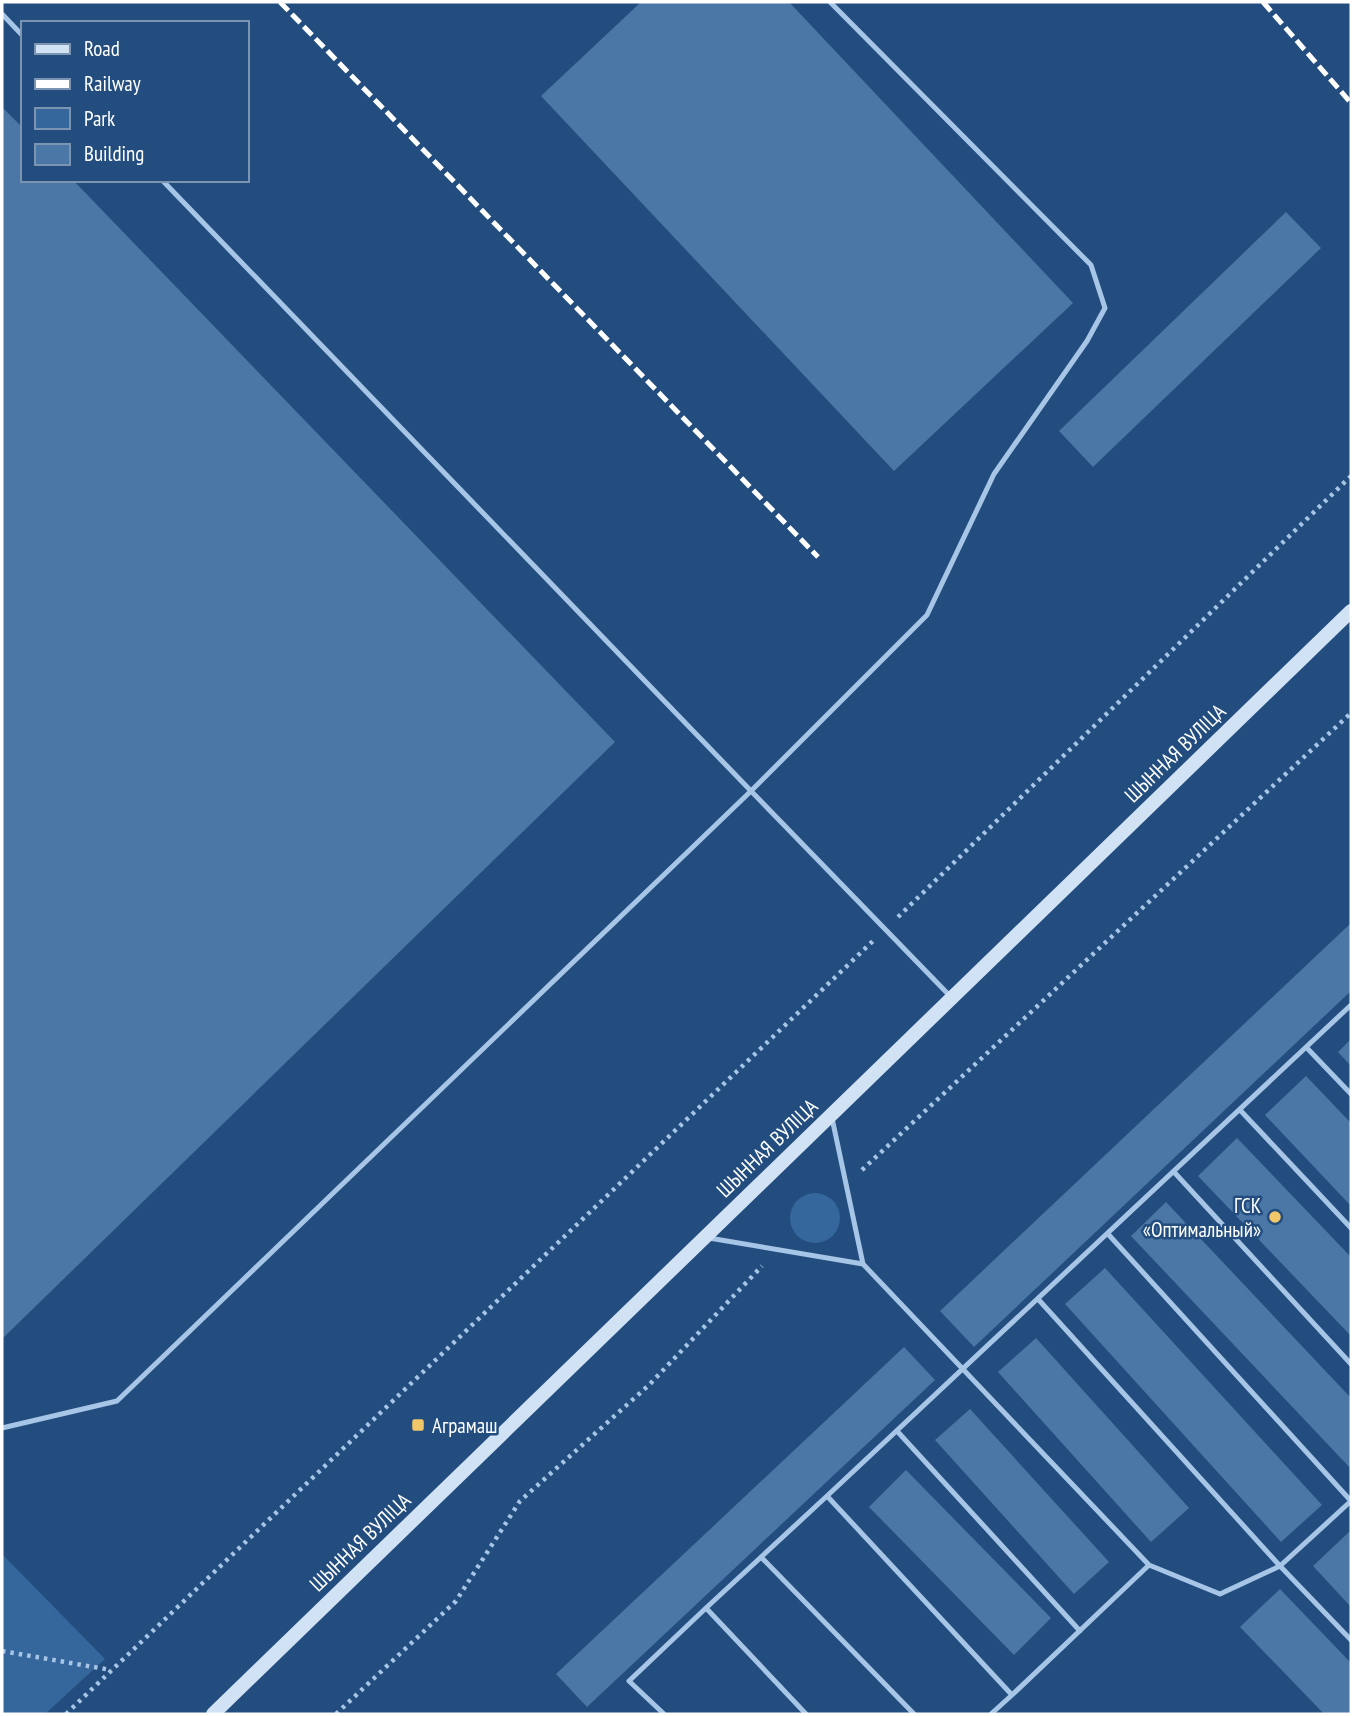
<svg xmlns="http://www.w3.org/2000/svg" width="1353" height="1716" font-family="'PT Sans Narrow',sans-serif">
	<rect width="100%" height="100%" fill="#224d7e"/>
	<path fill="#36679c" d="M790 1218a25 25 0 1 1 50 0a25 25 0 1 1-50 0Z
		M 2,1554 L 105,1659 L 45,1714 L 2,1714 Z"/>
	<path fill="#4b77a7" d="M 641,2 L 789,2 L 1073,303 L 894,471 L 541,96 Z
		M 2,107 L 23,128 L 23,180 L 73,180 L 615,742 L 2,1339 Z
		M 1286,212 L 1321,248 L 1093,467 L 1059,431 Z
		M 1351,923 L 1351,991 L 974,1347 L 940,1311 Z
		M 1351,1039 L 1351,1066 L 1338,1052 Z
		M 1306,1076 L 1351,1123 L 1351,1206 L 1265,1115 Z
		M 1237,1138 L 1351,1257 L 1351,1336 L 1198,1176 Z
		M 1166,1202 L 1351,1398 L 1351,1469 L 1131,1236 Z
		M 1105,1268 L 1322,1505 L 1281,1542 L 1065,1304 Z
		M 1036,1338 L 1189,1508 L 1151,1542 L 998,1372 Z
		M 904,1347 L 935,1380 L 587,1707 L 556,1674 Z
		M 970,1409 L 1109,1562 L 1074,1594 L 935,1440 Z
		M 906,1470 L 1051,1618 L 1014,1655 L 869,1507 Z
		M 1349,1532 L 1351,1534 L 1351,1607 L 1313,1566 Z
		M 1280,1589 L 1351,1663 L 1351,1714 L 1324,1714 L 1240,1627 Z"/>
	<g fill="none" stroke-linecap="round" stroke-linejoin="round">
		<path stroke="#a7c5e6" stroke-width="4.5" stroke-dasharray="3.5 5" stroke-linecap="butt" d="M 898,917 L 1351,476
			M 862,1170 L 1351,713
			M 2,1651 L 111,1670
			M 66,1714 L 874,940
			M 336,1714 L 456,1601 L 520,1501 L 649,1385 L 762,1266"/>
		<path stroke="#a7c5e6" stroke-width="5" d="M 830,2 L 1091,265 L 1105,308 L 1087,341 L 994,474 L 927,615 L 751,791 L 950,996
			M 2,14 L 23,36
			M 1351,1005 L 827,1496 L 1012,1695 L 1149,1565 L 1220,1594 L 1280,1566 L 1351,1501
			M 1306,1047 L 1351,1094
			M 1240,1110 L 1351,1228
			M 1174,1172 L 1351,1364
			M 1108,1234 L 1351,1501
			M 709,1238 L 863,1264 L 832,1118
			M 863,1264 L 1149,1565
			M 1038,1299 L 1280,1566 L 1351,1640
			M 2,1428 L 117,1401 L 751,791 L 162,180
			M 897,1431 L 1080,1631
			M 761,1557 L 914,1714
			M 706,1608 L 827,1496
			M 664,1714 L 629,1681 L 706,1608 L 806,1714
			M 991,1714 L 1012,1695"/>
		<path stroke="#d1e2f5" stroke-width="14" d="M 213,1714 L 1351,611"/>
		<path stroke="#fff" stroke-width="5" stroke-dasharray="12 5" stroke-linecap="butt" d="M 280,2 L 818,557
			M 1263,2 L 1351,103"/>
	</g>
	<g fill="#f2c76a" stroke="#224d7e" stroke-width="2.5">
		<circle cx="1275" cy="1217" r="7"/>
		<rect x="411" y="1418" width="14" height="14" rx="3.5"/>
	</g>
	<g text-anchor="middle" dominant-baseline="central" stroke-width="5" stroke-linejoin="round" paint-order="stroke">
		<g font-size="21" fill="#fff" stroke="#224d7e">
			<text transform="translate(1175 753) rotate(-44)">ШЫННАЯ ВУЛІЦА</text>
			<text transform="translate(767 1148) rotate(-44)">ШЫННАЯ ВУЛІЦА</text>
			<text transform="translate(360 1542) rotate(-44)">ШЫННАЯ ВУЛІЦА</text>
		</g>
		<g font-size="21" fill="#fff" stroke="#224d7e" text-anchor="end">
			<text x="1261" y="1205">ГСК<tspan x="1261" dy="24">«Оптимальный»</tspan></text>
			<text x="432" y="1425" text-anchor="start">Аграмаш</text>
		</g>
	</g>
	<rect width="1353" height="1716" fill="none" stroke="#ffffff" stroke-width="7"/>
	<rect x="21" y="21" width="228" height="161" fill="#224d7e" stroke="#7a94b2" stroke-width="2"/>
	<rect x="35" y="44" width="35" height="10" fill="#d1e2f5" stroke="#7a94b2" stroke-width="2"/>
	<text x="84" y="56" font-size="21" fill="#ffffff">Road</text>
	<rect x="35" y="79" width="35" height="10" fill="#ffffff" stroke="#7a94b2" stroke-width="2"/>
	<text x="84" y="91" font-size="21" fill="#ffffff">Railway</text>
	<rect x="35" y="108" width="35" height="21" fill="#36679c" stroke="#7a94b2" stroke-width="2"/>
	<text x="84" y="126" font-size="21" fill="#ffffff">Park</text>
	<rect x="35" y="144" width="35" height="21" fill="#4b77a7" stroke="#7a94b2" stroke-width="2"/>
	<text x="84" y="161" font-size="21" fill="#ffffff">Building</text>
</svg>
